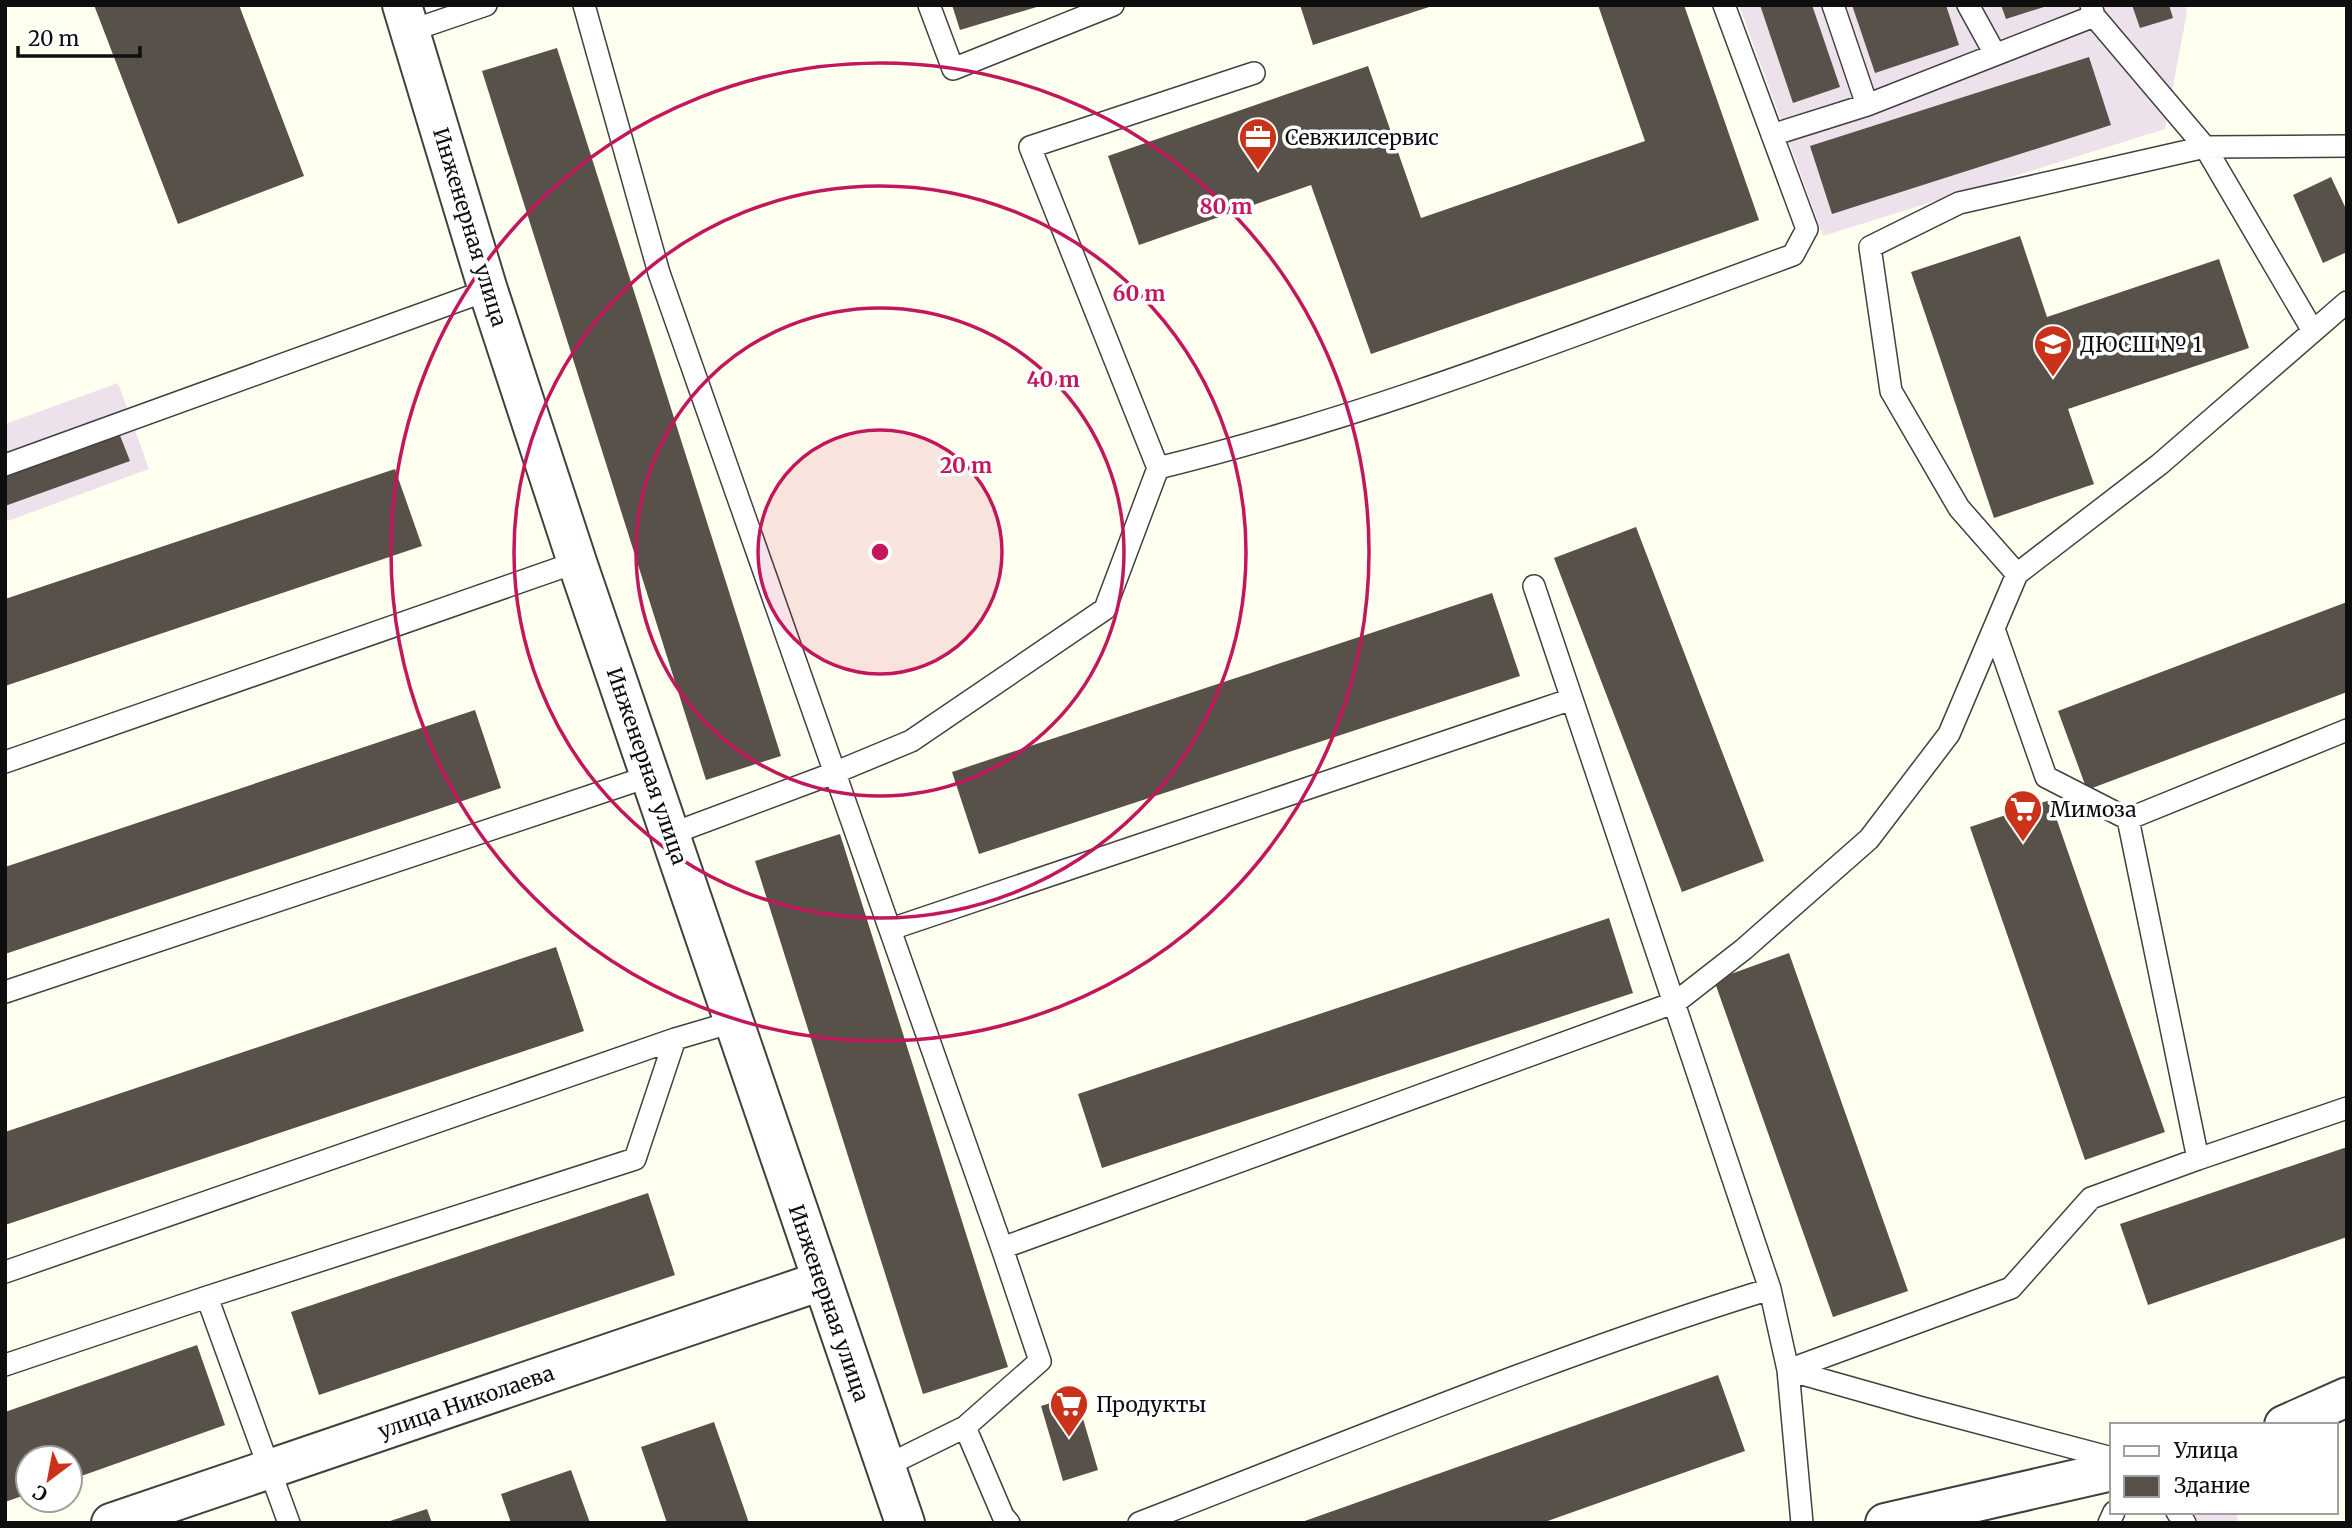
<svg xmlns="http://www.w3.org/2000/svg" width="2352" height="1528" font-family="Merriweather,serif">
	<rect width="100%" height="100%" fill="#ffffef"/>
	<path fill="#ede1ec" d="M 1739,5 L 2185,5 L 2187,12 L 2165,129 L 1823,236 Z
		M 118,383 L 149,469 L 5,522 L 5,424 Z
		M 2195,1512 L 2235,1512 L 2239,1523 L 2158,1523 Z"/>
	<path fill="#585149" d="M 94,5 L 239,5 L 304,176 L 178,224 Z
		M 952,5 L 1040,5 L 1040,6 L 960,30 Z
		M 1300,5 L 1432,5 L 1432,6 L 1313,45 Z
		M 1598,5 L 1684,5 L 1759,220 L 1371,354 L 1311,185 L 1139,245 L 1108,156 L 1368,66 L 1421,218 L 1645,141 Z
		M 1760,5 L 1812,5 L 1840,87 L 1793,103 Z
		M 1852,5 L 1946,5 L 1959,45 L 1875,73 Z
		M 2001,5 L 2046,5 L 2047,6 L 2006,19 Z
		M 2132,5 L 2169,5 L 2173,18 L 2140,28 Z
		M 557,48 L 781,756 L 706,780 L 482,71 Z
		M 2089,57 L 2111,125 L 1832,214 L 1810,146 Z
		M 2331,177 L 2347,211 L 2347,252 L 2323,263 L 2293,195 Z
		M 2020,236 L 2047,317 L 2219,259 L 2249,348 L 2068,409 L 2094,484 L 1994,518 L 1911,272 Z
		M 119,433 L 130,461 L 5,506 L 5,474 Z
		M 395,469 L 422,546 L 5,686 L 5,599 Z
		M 1636,527 L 1764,861 L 1682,892 L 1554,558 Z
		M 1492,593 L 1520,676 L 979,854 L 952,772 Z
		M 2347,602 L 2347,692 L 2087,790 L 2058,711 Z
		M 475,710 L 501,788 L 5,954 L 5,867 Z
		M 2050,800 L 2165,1132 L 2085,1160 L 1970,827 Z
		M 840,834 L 1008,1367 L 923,1394 L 755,861 Z
		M 1609,918 L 1633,993 L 1102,1168 L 1078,1094 Z
		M 556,947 L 584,1031 L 5,1225 L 5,1132 Z
		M 1789,953 L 1908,1291 L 1833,1317 L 1714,980 Z
		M 2347,1147 L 2347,1237 L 2148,1305 L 2120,1224 Z
		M 648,1193 L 675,1275 L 319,1395 L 291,1312 Z
		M 197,1345 L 225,1425 L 70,1480 L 70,1458 L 28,1458 L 28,1494 L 5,1502 L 5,1412 Z
		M 1718,1375 L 1745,1451 L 1542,1523 L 1299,1523 Z
		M 1076,1395 L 1098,1470 L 1063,1481 L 1041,1406 Z
		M 714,1422 L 749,1523 L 667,1523 L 641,1447 Z
		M 571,1470 L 590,1523 L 511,1523 L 501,1494 Z
		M 427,1509 L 432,1523 L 387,1523 L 387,1522 Z"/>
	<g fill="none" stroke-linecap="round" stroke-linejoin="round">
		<g stroke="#414141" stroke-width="24">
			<path id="service" d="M 584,5 L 659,273 L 1002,1248 L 1040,1361 L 965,1427 L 886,1466
				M 929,5 L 953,69 L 1113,5
				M 1833,5 L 1867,105
				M 1968,5 L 1995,54
				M 2094,16 L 2205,147 L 2347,146
				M 410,31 L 486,5
				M 1772,135 L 1867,105 L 2094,16 L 2091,5
				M 5,465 L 488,290
				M 1158,468 C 1375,415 1584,331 1793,255 L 1807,229 L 1724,5
				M 2017,574 L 1959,508 L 1891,391 L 1870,247 L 1959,203 L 2205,147 L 2313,331
				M 1534,586 L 1770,1289 L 1788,1370 L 1802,1523
				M 1994,629 L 2046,777 L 2128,819
				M 5,762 L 577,562
				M 671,834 L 834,773 L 911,741 L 1105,609 L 1158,468 L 1030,147 L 1254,73
				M 891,929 L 1572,699
				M 5,992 L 650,776
				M 2198,1159 L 2347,1108
				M 1002,1248 L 1676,1002 L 1744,949 L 1869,839 L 1949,734 L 2017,574 L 2160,464 L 2347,302
				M 5,1272 L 675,1039
				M 207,1297 L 289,1523
				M 5,1365 L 207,1297 L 635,1159 L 675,1039 L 733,1022
				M 1788,1370 L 2011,1288 L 2091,1198 L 2198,1159 L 2128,819 L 2347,730
				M 1788,1370 L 1919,1407 L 2112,1458
				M 965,1427 L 1003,1516 L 1009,1523
				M 2177,1512 L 2185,1523
				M 1139,1523 C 1348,1442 1556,1355 1770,1289
				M 2109,1523 L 2114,1512"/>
		</g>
		<g stroke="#414141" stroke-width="42">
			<path id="minor" d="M 402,5 L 488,290 L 577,562 L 905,1523
				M 2284,1425 L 2347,1397
				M 111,1523 L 821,1281
				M 1885,1523 L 2112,1471"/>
		</g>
		<use href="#service" stroke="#fff" stroke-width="21"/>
		<use href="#minor" stroke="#fff" stroke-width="38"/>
	</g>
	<circle cx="880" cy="552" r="122" fill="#c2185b" fill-opacity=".12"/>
	<g fill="none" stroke="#c2185b" stroke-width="3.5">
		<circle cx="880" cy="552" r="122"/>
		<circle cx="880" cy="552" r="244"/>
		<circle cx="880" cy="552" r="366"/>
		<circle cx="880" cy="552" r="489"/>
	</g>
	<defs>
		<g id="office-pin" transform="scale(2.0125)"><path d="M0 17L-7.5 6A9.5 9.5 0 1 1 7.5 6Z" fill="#ca321a" stroke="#fff"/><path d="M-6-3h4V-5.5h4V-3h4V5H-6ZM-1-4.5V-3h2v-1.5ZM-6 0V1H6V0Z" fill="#fff"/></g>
		<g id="school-pin" transform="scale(2.0125)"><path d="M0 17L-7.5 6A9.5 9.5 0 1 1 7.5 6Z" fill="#ca321a" stroke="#fff"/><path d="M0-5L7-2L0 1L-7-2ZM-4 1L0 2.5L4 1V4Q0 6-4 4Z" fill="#fff"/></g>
		<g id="supermarket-pin" transform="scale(2.0125)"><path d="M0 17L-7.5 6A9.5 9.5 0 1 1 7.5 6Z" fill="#ca321a" stroke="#fff"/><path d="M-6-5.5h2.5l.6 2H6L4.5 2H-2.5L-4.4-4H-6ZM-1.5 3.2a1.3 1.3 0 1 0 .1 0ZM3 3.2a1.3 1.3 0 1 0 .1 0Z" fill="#fff"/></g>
	</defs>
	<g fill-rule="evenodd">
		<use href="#office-pin" x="1258" y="137"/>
		<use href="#school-pin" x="2053" y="344"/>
		<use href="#supermarket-pin" x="2023" y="809"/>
		<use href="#supermarket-pin" x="1069" y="1404"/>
	</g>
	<g text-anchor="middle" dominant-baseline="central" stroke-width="7" stroke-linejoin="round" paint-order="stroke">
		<g font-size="21" fill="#0e0e0e" stroke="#fff" text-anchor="start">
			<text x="1285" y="137">Севжилсервис</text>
			<text x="2080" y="344">ДЮСШ № 1</text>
			<text x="2050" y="809">Мимоза</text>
			<text x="1096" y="1404">Продукты</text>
		</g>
		<g font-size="21" fill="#0e0e0e" stroke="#fff">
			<text transform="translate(470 227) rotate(73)">Инженерная улица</text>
			<text transform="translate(647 766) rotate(71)">Инженерная улица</text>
			<text transform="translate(829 1303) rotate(71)">Инженерная улица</text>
			<text transform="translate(466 1402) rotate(-19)">улица Николаева</text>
		</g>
	</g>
	<circle cx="880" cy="552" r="10" fill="#c2185b" stroke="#fff" stroke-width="3.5"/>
	<g font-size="21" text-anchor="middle" font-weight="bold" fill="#c2185b" stroke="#fff" stroke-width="7" stroke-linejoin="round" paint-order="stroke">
		<text x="1226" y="214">80 m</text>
		<text x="1139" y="301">60 m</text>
		<text x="1053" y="387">40 m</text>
		<text x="966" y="473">20 m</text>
	</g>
	<rect width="2352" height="1528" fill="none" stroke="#0e0e0e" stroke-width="14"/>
	<rect x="2110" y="1423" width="228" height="91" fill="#ffffff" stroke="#9f9f9f" stroke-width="2"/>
	<rect x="2124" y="1446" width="35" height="10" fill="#ffffff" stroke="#9f9f9f" stroke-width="2"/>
	<text x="2174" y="1458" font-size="21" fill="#0e0e0e">Улица</text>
	<rect x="2124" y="1476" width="35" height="21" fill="#585149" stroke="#9f9f9f" stroke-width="2"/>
	<text x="2174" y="1493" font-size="21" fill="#0e0e0e">Здание</text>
	<g transform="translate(49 1479) rotate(212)"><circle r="33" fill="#ffffff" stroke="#9f9f9f" stroke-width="2"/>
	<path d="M0-5L12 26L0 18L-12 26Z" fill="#ca321a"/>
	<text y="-10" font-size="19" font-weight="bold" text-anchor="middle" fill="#0e0e0e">С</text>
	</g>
	<path d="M18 46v10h122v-10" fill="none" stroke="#0e0e0e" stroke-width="3.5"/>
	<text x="28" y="46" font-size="21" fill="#0e0e0e" stroke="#ffffff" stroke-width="5" paint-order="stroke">20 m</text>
</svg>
